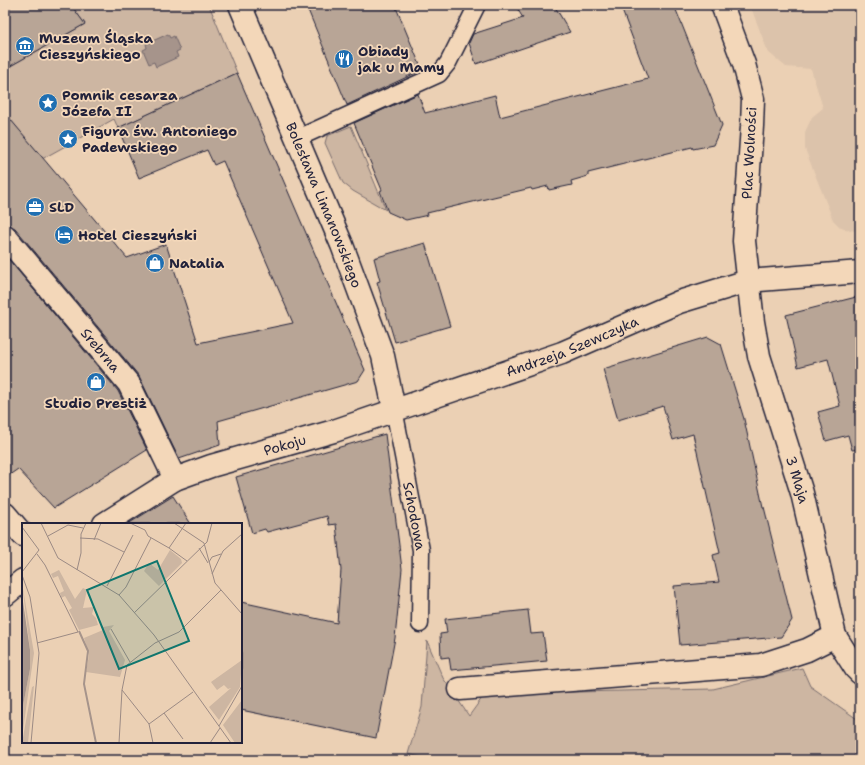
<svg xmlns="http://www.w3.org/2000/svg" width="865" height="765" font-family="'Shantell Sans',sans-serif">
	<rect width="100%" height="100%" fill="#ebd0b4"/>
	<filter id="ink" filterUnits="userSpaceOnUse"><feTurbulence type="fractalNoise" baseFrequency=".025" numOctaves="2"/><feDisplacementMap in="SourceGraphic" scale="8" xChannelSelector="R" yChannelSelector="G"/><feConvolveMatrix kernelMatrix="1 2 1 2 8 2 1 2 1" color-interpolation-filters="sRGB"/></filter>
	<g filter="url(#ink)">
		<path fill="#dcc3ab" d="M 750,5 L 860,5 L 860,232 L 841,228 L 833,220 L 805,149 L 805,132 L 812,117 L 823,108 L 811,69 L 786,67 L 768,52 Z"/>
		<path fill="#cdb6a2" stroke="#786c6e" d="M 71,5 L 209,5 L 237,73 L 118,128 L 114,119 L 42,159 L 5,113 L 5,69 L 85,24 Z
			M 351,126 L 386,210 L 353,191 L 343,183 L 325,143 L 327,136 Z
			M 427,641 L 443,678 L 469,716 L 485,694 L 713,689 L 802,668 L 810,686 L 860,721 L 860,760 L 434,760 L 408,754 L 422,707 Z"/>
		<path fill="#a6948b" stroke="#71666b" d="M 168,34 L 170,38 L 174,36 L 180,50 L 176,52 L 178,57 L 156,67 L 154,62 L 149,64 L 143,50 L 147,48 L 146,44 Z"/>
		<path fill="#b8a596" stroke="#22223b" d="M 5,5 L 71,5 L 85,24 L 5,69 Z
			M 306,5 L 395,5 L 422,70 L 347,105 Z
			M 515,5 L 554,5 L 570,32 L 476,64 L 469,43 L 473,34 L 523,18 Z
			M 620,5 L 674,5 L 722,125 L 713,145 L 693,149 L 692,147 L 588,173 L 588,176 L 571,181 L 572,185 L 549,190 L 548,186 L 532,190 L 531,188 L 427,213 L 428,215 L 406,220 L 388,212 L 380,191 L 382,190 L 354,123 L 418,94 L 425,113 L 495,95 L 500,117 L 648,79 Z
			M 237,73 L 365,370 L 358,381 L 218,421 L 220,445 L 179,459 L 139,376 L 15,228 L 5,224 L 5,113 L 127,258 L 166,244 L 198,343 L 293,323 L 223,161 L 214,165 L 207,150 L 139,178 L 118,128 Z
			M 425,243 L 450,326 L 395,342 L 377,282 L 380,281 L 374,258 Z
			M 5,255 L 118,391 L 147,450 L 54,508 L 18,469 L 5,478 Z
			M 860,296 L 860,449 L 852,450 L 848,435 L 826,441 L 818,412 L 840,406 L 828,359 L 798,367 L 786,315 Z
			M 708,337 L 721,344 L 744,419 L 763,507 L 764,507 L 792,620 L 781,637 L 680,645 L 674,586 L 719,582 L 713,555 L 720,553 L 693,434 L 673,440 L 663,406 L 618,420 L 603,369 Z
			M 385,434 L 402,569 L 395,638 L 376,738 L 241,710 L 241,602 L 337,623 L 341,570 L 336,524 L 329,525 L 327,516 L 267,532 L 265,529 L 252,533 L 236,477 Z
			M 173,496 L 191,524 L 128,524 Z
			M 528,610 L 531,634 L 543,633 L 547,661 L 451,670 L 449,657 L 441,658 L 440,634 L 447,633 L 445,619 Z"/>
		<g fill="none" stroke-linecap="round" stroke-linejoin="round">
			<g stroke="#22223b" stroke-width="19">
				<g id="service">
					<path d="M 298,138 L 439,74 L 448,63 L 477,5"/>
					<path id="s1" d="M 394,409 L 421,550 L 420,624"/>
				</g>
			</g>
			<g stroke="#22223b" stroke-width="25">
				<g id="minor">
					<path id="s2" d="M 240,5 L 342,245 L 383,356 L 394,409"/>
					<path id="s3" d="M 5,236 L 129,384 L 175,479"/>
					<path d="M 5,514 L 23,535"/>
					<path id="s4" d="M 104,524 L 175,479 L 211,466 L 334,431 L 562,353 L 679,302 L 748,281 L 860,272"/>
					<path d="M 5,595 L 23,580"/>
					<path d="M 460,689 L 761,665 L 807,650 L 835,636"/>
				</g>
			</g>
			<g stroke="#22223b" stroke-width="25">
				<g id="tertiary">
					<path id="s5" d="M 722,5 L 744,64 L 753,99 L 752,126 L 744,241 L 753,322 L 759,356 L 802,493 L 835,636 L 856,669 L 860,673"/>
				</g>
			</g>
			<use href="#service" stroke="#f3d7b9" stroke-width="16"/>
			<use href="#minor" stroke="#f3d7b9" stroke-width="22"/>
			<use href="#tertiary" stroke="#f3d7b9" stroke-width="22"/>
		</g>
	</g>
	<defs>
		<g id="museum-disc" transform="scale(1)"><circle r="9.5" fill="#1f6fb2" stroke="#f3d7b9"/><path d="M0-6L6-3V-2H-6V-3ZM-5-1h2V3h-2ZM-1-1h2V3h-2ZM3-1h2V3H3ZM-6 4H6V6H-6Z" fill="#fff"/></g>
		<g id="restaurant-disc" transform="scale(1)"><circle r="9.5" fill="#1f6fb2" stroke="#f3d7b9"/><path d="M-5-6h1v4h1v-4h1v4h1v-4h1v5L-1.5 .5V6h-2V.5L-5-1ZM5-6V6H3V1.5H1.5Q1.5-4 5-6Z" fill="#fff"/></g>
		<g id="sight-disc" transform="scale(1)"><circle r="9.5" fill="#1f6fb2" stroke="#f3d7b9"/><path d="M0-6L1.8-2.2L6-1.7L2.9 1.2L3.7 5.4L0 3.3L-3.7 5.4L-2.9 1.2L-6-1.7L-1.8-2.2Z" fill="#fff"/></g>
		<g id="office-disc" transform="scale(1)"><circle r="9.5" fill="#1f6fb2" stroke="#f3d7b9"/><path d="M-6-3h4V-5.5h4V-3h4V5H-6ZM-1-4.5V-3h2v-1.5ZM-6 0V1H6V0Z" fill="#fff"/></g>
		<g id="hotel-disc" transform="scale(1)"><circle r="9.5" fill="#1f6fb2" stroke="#f3d7b9"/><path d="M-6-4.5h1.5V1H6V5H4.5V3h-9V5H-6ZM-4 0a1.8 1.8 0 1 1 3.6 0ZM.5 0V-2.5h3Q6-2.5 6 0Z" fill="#fff"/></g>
		<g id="shop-disc" transform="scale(1)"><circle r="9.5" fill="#1f6fb2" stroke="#f3d7b9"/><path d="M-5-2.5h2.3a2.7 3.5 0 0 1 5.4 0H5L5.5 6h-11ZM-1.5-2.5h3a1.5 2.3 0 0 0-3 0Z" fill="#fff"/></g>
	</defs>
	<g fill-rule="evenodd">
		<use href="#museum-disc" x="25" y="46"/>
		<use href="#restaurant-disc" x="344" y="59"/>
		<use href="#sight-disc" x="48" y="103"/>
		<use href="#sight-disc" x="68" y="139"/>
		<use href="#office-disc" x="35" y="207"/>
		<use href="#hotel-disc" x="64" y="235"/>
		<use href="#shop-disc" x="155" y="263"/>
		<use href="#shop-disc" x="96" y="382"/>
	</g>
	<g text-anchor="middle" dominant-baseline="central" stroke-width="3.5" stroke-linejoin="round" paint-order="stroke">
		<g font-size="14" font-weight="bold" fill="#22223b" stroke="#f3d7b9" text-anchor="start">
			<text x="39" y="38">Muzeum Śląska<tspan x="39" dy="16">Cieszyńskiego</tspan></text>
			<text x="358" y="51">Obiady<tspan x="358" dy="16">jak u Mamy</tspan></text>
			<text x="62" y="95">Pomnik cesarza<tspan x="62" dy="16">Józefa II</tspan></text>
			<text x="82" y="131">Figura św. Antoniego<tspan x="82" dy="16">Padewskiego</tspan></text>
			<text x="49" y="207">SLD</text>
			<text x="78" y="235">Hotel Cieszyński</text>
			<text x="169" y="263">Natalia</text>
			<text x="96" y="403" text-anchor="middle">Studio Prestiż</text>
		</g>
		<g font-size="14" fill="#22223b" stroke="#f3d7b9">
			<text transform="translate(749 153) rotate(-87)">Plac Wolności</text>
			<text stroke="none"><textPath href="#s2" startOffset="217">Bolesława Limanowskiego</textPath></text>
			<text stroke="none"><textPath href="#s4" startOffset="503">Andrzeja Szewczyka</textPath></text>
			<text stroke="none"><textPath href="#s3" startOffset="149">Srebrna</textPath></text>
			<text stroke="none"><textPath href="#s4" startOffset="199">Pokoju</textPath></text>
			<text stroke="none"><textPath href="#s5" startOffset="487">3 Maja</textPath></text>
			<text stroke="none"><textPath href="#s1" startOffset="109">Schodowa</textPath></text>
		</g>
	</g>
	<g transform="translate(22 523)">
		<rect width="220" height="220" fill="#ebd0b4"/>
		<path d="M 148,27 L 159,36 L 160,40 L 137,63 L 122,48 L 127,40 L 136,47 ZM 37,47 L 53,76 L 61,65 L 65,67 L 61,85 L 72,84 L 70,91 L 74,95 L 76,102 L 57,107 L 47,87 L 50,85 L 43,73 L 39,75 L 38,70 L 42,68 L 36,53 L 31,55 L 29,51 ZM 0,60 L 12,130 L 0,214 L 0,188 L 8,146 L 8,127 ZM 92,102 L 87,108 L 103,137 L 98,154 L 64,149 L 67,132 L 62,115 L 81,107 L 81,104 ZM 220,137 L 218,164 L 197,197 L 187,184 L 209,165 L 206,166 L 202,162 L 195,167 L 189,159 ZM 12,163 L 6,220 L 0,220 L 10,164 ZM 220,177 L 220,220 L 213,220 L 201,202 Z" fill="#cdb6a2"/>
		<path d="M 0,72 L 8,127 L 8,146 L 0,188 Z" fill="#a6948b"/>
		<path fill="none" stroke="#a6948b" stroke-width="2" d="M 57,108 L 66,128 L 62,161 L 74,220"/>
		<path fill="none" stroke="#9b8a84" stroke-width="1" d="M 19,0 L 36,35 L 97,72 L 132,112 L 209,220M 108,0 L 123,7M 152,0 L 182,20M 0,4 L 17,27 L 0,49M 123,7 L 126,13 L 147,25 L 165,38M 26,13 L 46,2 L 61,5M 58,15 L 76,16 L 102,29M 72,17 L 79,0M 182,20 L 193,60 L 220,91M 147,25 L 164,0M 177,25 L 186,40M 15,31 L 23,42 L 56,109 L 15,120M 187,39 L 190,34 L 199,31M 55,47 L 59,30 L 59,11 L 64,0M 190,51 L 201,28 L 220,11M 0,52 L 8,74 L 17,130 L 9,220M 85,63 L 111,12M 97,72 L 104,64 L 129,15M 112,90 L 185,19 L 190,0M 89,106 L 108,139M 100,167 L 127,201 L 131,220M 142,190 L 161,216M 127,201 L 171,169M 197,203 L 220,163M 97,220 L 100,167 L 105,142 L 133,120 L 157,109 L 199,67M 188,220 L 198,205"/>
		<path fill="#0f766e" fill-opacity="0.15" stroke="#0f766e" stroke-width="2" d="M 135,38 L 167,118 L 97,146 L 65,67 Z"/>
		<rect width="220" height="220" fill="none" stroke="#22223b" stroke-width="2"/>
	</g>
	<rect width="865" height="765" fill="none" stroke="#f3d7b9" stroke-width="20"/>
	<rect x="10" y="10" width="845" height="745" fill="none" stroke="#22223b" stroke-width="1.5" filter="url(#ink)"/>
</svg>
